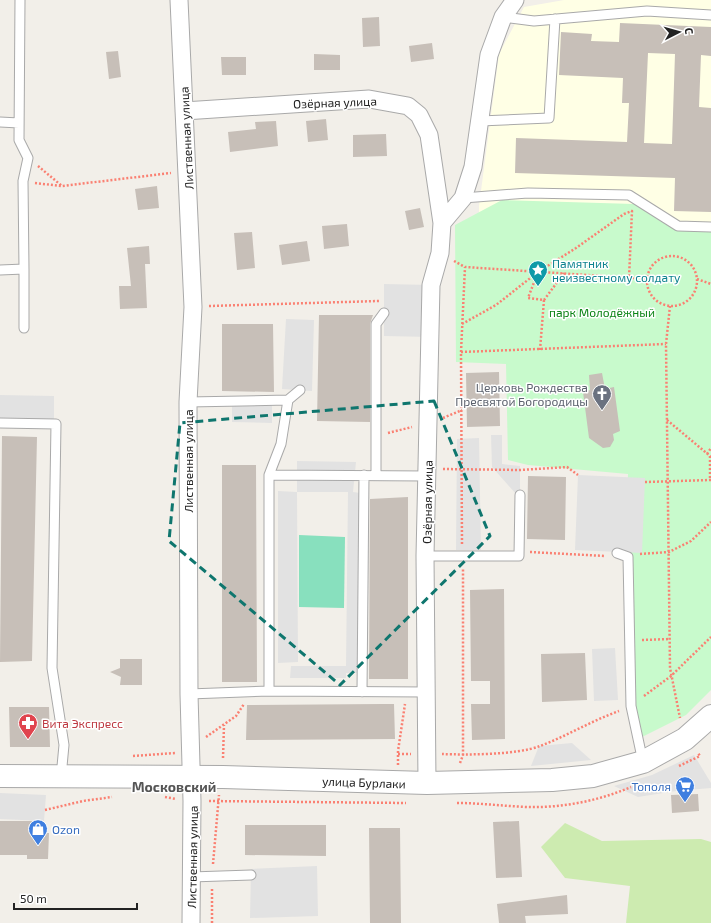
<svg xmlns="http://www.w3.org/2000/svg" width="711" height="923" font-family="'Exo 2',sans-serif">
	<rect width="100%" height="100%" fill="#f2efe9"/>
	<path fill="#ffffe5" d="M 564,0 L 711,0 L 711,235 L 479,219 L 479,206 L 499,54 L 524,7 Z"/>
	<path fill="#cdebb0" d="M 565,823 L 602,841 L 701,839 L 711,842 L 711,923 L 626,923 L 630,886 L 565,878 L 541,847 Z"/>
	<path fill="#c8facc" d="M 502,200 L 634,204 L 670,227 L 711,229 L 711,690 L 686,715 L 640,738 L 629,716 L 626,558 L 628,474 L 528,465 L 508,460 L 506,364 L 456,362 L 455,225 Z"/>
	<path fill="#88e0be" d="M 299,535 L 345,537 L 344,608 L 299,607 Z"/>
	<path fill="#e2e2e2" d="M 384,284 L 431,285 L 431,337 L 384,336 Z
		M 286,319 L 314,320 L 312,391 L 282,389 Z
		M 0,395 L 54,396 L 54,424 L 0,424 Z
		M 232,401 L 272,401 L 272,423 L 232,422 Z
		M 491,435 L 502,435 L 502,464 L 520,466 L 520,495 L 516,494 L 492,467 Z
		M 479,438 L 481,550 L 456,550 L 457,439 Z
		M 297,461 L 356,462 L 353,492 L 360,493 L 357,673 L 346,673 L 346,678 L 290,678 L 291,666 L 346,666 L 348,492 L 297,492 L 298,662 L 278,663 L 278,491 L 297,492 Z
		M 578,475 L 645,478 L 642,553 L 575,550 Z
		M 615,648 L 618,700 L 594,701 L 592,649 Z
		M 572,743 L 591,760 L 531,766 L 539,746 Z
		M 694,755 L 711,783 L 711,788 L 676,791 L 638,797 L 614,786 L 652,775 Z
		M 0,793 L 46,795 L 44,821 L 0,819 Z
		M 317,866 L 318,916 L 250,918 L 251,869 Z"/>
	<path fill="#c7bfb8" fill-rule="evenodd" d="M 379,17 L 380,46 L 363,47 L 362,18 Z
		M 620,23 L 711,27 L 711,56 L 701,55 L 699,107 L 711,108 L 711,212 L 674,211 L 675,178 L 515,173 L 516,138 L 627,142 L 629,103 L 622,103 L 623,78 L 559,75 L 561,32 L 592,34 L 591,41 L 619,42 ZM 648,53 L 675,54 L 672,144 L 644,143 Z
		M 432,43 L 434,59 L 411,62 L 409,46 Z
		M 118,51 L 121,77 L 109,79 L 106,52 Z
		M 314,54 L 340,55 L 340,70 L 314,70 Z
		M 221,57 L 246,57 L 246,75 L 222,75 Z
		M 326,119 L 328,140 L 308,142 L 306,121 Z
		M 276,121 L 278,146 L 230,152 L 228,132 L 256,129 L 255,122 Z
		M 386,134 L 387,156 L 353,157 L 353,135 Z
		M 157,186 L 159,208 L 138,210 L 135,189 Z
		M 420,208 L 424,227 L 409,230 L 405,211 Z
		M 347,224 L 349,246 L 324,249 L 322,226 Z
		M 252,232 L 255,268 L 237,270 L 234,233 Z
		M 307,241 L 310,261 L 282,265 L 279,245 Z
		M 149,246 L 150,264 L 145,264 L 147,308 L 120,309 L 119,286 L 131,286 L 127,248 Z
		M 319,315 L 373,315 L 370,324 L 370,422 L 317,421 Z
		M 222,324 L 273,324 L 274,392 L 222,391 Z
		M 499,372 L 500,426 L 467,427 L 466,373 Z
		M 602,373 L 605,389 L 614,387 L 620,431 L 613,434 L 614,440 L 610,447 L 603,448 L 589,438 L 583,392 L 590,390 L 589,375 Z
		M 2,436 L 37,437 L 32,661 L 0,662 Z
		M 222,465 L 256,465 L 257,682 L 222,682 Z
		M 528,476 L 566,477 L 565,540 L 527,539 Z
		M 408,497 L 408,679 L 369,679 L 370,499 Z
		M 504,589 L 505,739 L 472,740 L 471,704 L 490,704 L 490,681 L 471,681 L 470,590 Z
		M 585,653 L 587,700 L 542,702 L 541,654 Z
		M 120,659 L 142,659 L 142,685 L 120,685 L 121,677 L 110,672 L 120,668 Z
		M 381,704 L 394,704 L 395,739 L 246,740 L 247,705 Z
		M 9,707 L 49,707 L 50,747 L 10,747 Z
		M 698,794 L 699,811 L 672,813 L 671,795 Z
		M 0,821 L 44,821 L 44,833 L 49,833 L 48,859 L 27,859 L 27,855 L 0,855 Z
		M 519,821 L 522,877 L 496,878 L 493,822 Z
		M 245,825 L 326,825 L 326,856 L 245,855 Z
		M 369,828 L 400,828 L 401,923 L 370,923 Z
		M 567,895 L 568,914 L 525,916 L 526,923 L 499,923 L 497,904 Z"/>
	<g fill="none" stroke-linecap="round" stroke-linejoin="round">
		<g stroke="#a9a9a9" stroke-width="11">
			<path id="service" d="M 20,0 L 19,140 L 28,158 L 23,181 L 24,269
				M 503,17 L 534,21 L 647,11 L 711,15
				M 480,121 L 549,118 L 555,19
				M 0,122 L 19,123
				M 463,198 L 528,193 L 629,195 L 678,226 L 711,227
				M 0,270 L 24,269 L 24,328
				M 188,402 L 288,400 L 300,390
				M 0,423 L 56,424 L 52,668 L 64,745 L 61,777
				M 269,475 L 281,444 L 288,400
				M 376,475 L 376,324 L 384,313
				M 617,553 L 628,557 L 631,706 L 643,762
				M 425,556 L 519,556 L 520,495
				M 362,692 L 364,475
				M 426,692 L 269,691 L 269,475 L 427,476
				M 189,694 L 269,691
				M 191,877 L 251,875"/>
		</g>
		<g stroke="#a9a9a9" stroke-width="19">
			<path id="minor" d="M 179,0 L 193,307 L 188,402 L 189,694 L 192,801 L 191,923
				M 184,111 L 369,99 L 408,106 L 419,115 L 429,135 L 442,223
				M 427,783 L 425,556 L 431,285 L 440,253 L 442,223 L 463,198 L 473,167 L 489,55 L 503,17 L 515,0"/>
		</g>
		<g stroke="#a9a9a9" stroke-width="24">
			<path id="tertiary" d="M 0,776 L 223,777 L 427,783 L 552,780 L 593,776 L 643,762 L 685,739 L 711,716"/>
		</g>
		<path stroke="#fa8072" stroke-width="2.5" stroke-dasharray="2 2" stroke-linecap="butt" d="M 38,166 L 62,186 L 171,173
			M 35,183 L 61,186
			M647 281a25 25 0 1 1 50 0a25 25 0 1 1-50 0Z
			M 454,261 L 465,267 L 648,279
			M 538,272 L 528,298 L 544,300 L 540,350
			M 697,279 L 711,284
			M 544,300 L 564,273
			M 209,306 L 379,301
			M 670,306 L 666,344 L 670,668 L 680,718
			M 462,324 L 496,305 L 538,272 L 576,248 L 624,214 L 632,211 L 629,278
			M 461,352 L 666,344
			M 443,418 L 462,410
			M 667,420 L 710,456 L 710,480
			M 388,433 L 412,427
			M 707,454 L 711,448
			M 443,469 L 520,470 L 567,467 L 578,475
			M 645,482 L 711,480
			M 462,544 L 461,352 L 465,267
			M 530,552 L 605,556
			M 640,554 L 669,552 L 691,541 L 711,522
			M 642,640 L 670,639
			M 644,696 L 671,676 L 711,637
			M 206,737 L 236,716 L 244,704
			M 398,754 L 411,754
			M 442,754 C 467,755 517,755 540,746 C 567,736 591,721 619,711
			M 133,756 L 175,753
			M 223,758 L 224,725
			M 460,763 L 463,755 L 463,569
			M 398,765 L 398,751 L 405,704
			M 679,766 L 700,756 L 698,753
			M 165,797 L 176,799
			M 209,801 L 406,803
			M 457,803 C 480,803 503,806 527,807 C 562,808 598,801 631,787
			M 45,810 L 83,801 L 112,797
			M 213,864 L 219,795
			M 212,889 L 212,923"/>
		<use href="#service" stroke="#fff" stroke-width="9"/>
		<use href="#minor" stroke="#fff" stroke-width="17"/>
		<use href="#tertiary" stroke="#fff" stroke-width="22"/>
	</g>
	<path fill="none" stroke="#0f766e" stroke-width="3" stroke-dasharray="8 5" stroke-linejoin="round" d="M 434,401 L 490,536 L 340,685 L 169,541 L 180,423 Z"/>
	<defs>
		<g id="sight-pin" transform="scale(1)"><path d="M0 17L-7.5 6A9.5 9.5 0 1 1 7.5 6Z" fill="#0f9aa8" stroke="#fff"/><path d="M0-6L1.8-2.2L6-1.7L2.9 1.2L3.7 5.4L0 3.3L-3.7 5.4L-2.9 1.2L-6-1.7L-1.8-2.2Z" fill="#fff"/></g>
		<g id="church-pin" transform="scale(1)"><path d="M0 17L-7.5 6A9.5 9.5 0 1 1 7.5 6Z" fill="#6b7280" stroke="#fff"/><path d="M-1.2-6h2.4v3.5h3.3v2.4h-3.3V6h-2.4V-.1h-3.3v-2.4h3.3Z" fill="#fff"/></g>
		<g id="pharmacy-pin" transform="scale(1)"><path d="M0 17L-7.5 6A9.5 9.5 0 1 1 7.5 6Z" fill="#e0444e" stroke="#fff"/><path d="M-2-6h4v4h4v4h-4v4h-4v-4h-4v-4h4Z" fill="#fff"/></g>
		<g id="supermarket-pin" transform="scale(1)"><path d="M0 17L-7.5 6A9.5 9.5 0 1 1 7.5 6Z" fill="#3f7fe0" stroke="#fff"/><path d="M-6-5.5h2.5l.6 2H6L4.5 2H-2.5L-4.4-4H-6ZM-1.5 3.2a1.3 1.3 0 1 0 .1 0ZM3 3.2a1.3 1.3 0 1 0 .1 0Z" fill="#fff"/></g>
		<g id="shop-pin" transform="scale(1)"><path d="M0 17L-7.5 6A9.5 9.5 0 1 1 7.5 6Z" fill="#3f7fe0" stroke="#fff"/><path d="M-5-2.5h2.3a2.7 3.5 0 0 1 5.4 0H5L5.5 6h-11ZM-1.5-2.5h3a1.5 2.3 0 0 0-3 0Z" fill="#fff"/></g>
	</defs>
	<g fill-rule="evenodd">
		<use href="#sight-pin" x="538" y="270"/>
		<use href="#church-pin" x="602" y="394"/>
		<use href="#pharmacy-pin" x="28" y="723"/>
		<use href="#supermarket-pin" x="685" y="786"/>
		<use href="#shop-pin" x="38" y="829"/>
	</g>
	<g text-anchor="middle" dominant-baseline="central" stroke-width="3" stroke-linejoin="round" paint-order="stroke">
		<g font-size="12" fill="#222" stroke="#fff">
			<text transform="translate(335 102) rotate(-2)">Озёрная улица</text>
			<text transform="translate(186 138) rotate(-93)">Лиственная улица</text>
			<text transform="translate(188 461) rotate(-90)">Лиственная улица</text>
			<text transform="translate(427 502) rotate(-89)">Озёрная улица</text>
			<text transform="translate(364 782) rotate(2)">улица Бурлаки</text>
			<text transform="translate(192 857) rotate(-89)">Лиственная улица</text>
		</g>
		<g font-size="12" fill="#0d838f" stroke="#fff" text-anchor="start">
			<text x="552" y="263">Памятник<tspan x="552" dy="14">неизвестному солдату</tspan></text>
		</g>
		<g font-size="12" fill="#0c8416" stroke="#fff">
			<text x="602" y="312">парк Молодёжный</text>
		</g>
		<g font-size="12" fill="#5b616d" stroke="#fff" text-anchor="end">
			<text x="588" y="387">Церковь Рождества<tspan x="588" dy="14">Пресвятой Богородицы</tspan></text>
		</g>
		<g font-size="12" fill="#be3a42" stroke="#fff" text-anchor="start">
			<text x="42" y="723">Вита Экспресс</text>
		</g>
		<g font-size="12" fill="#366cbe" stroke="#fff" text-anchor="end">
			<text x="671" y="786">Тополя</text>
			<text x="52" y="829" text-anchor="start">Ozon</text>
		</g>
		<g font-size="14" font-weight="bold" fill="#555" stroke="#fff">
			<text x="174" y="786">Московский</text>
		</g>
	</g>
	<g transform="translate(679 32) rotate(84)" stroke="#ffffff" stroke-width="3" paint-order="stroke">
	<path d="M0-3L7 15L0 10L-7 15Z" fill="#222222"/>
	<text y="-6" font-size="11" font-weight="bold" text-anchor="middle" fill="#222222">С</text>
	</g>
	<path d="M14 903v6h123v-6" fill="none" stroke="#222222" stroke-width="2"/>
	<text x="20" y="903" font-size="12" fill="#222222" stroke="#ffffff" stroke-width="3" paint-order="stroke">50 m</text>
</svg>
